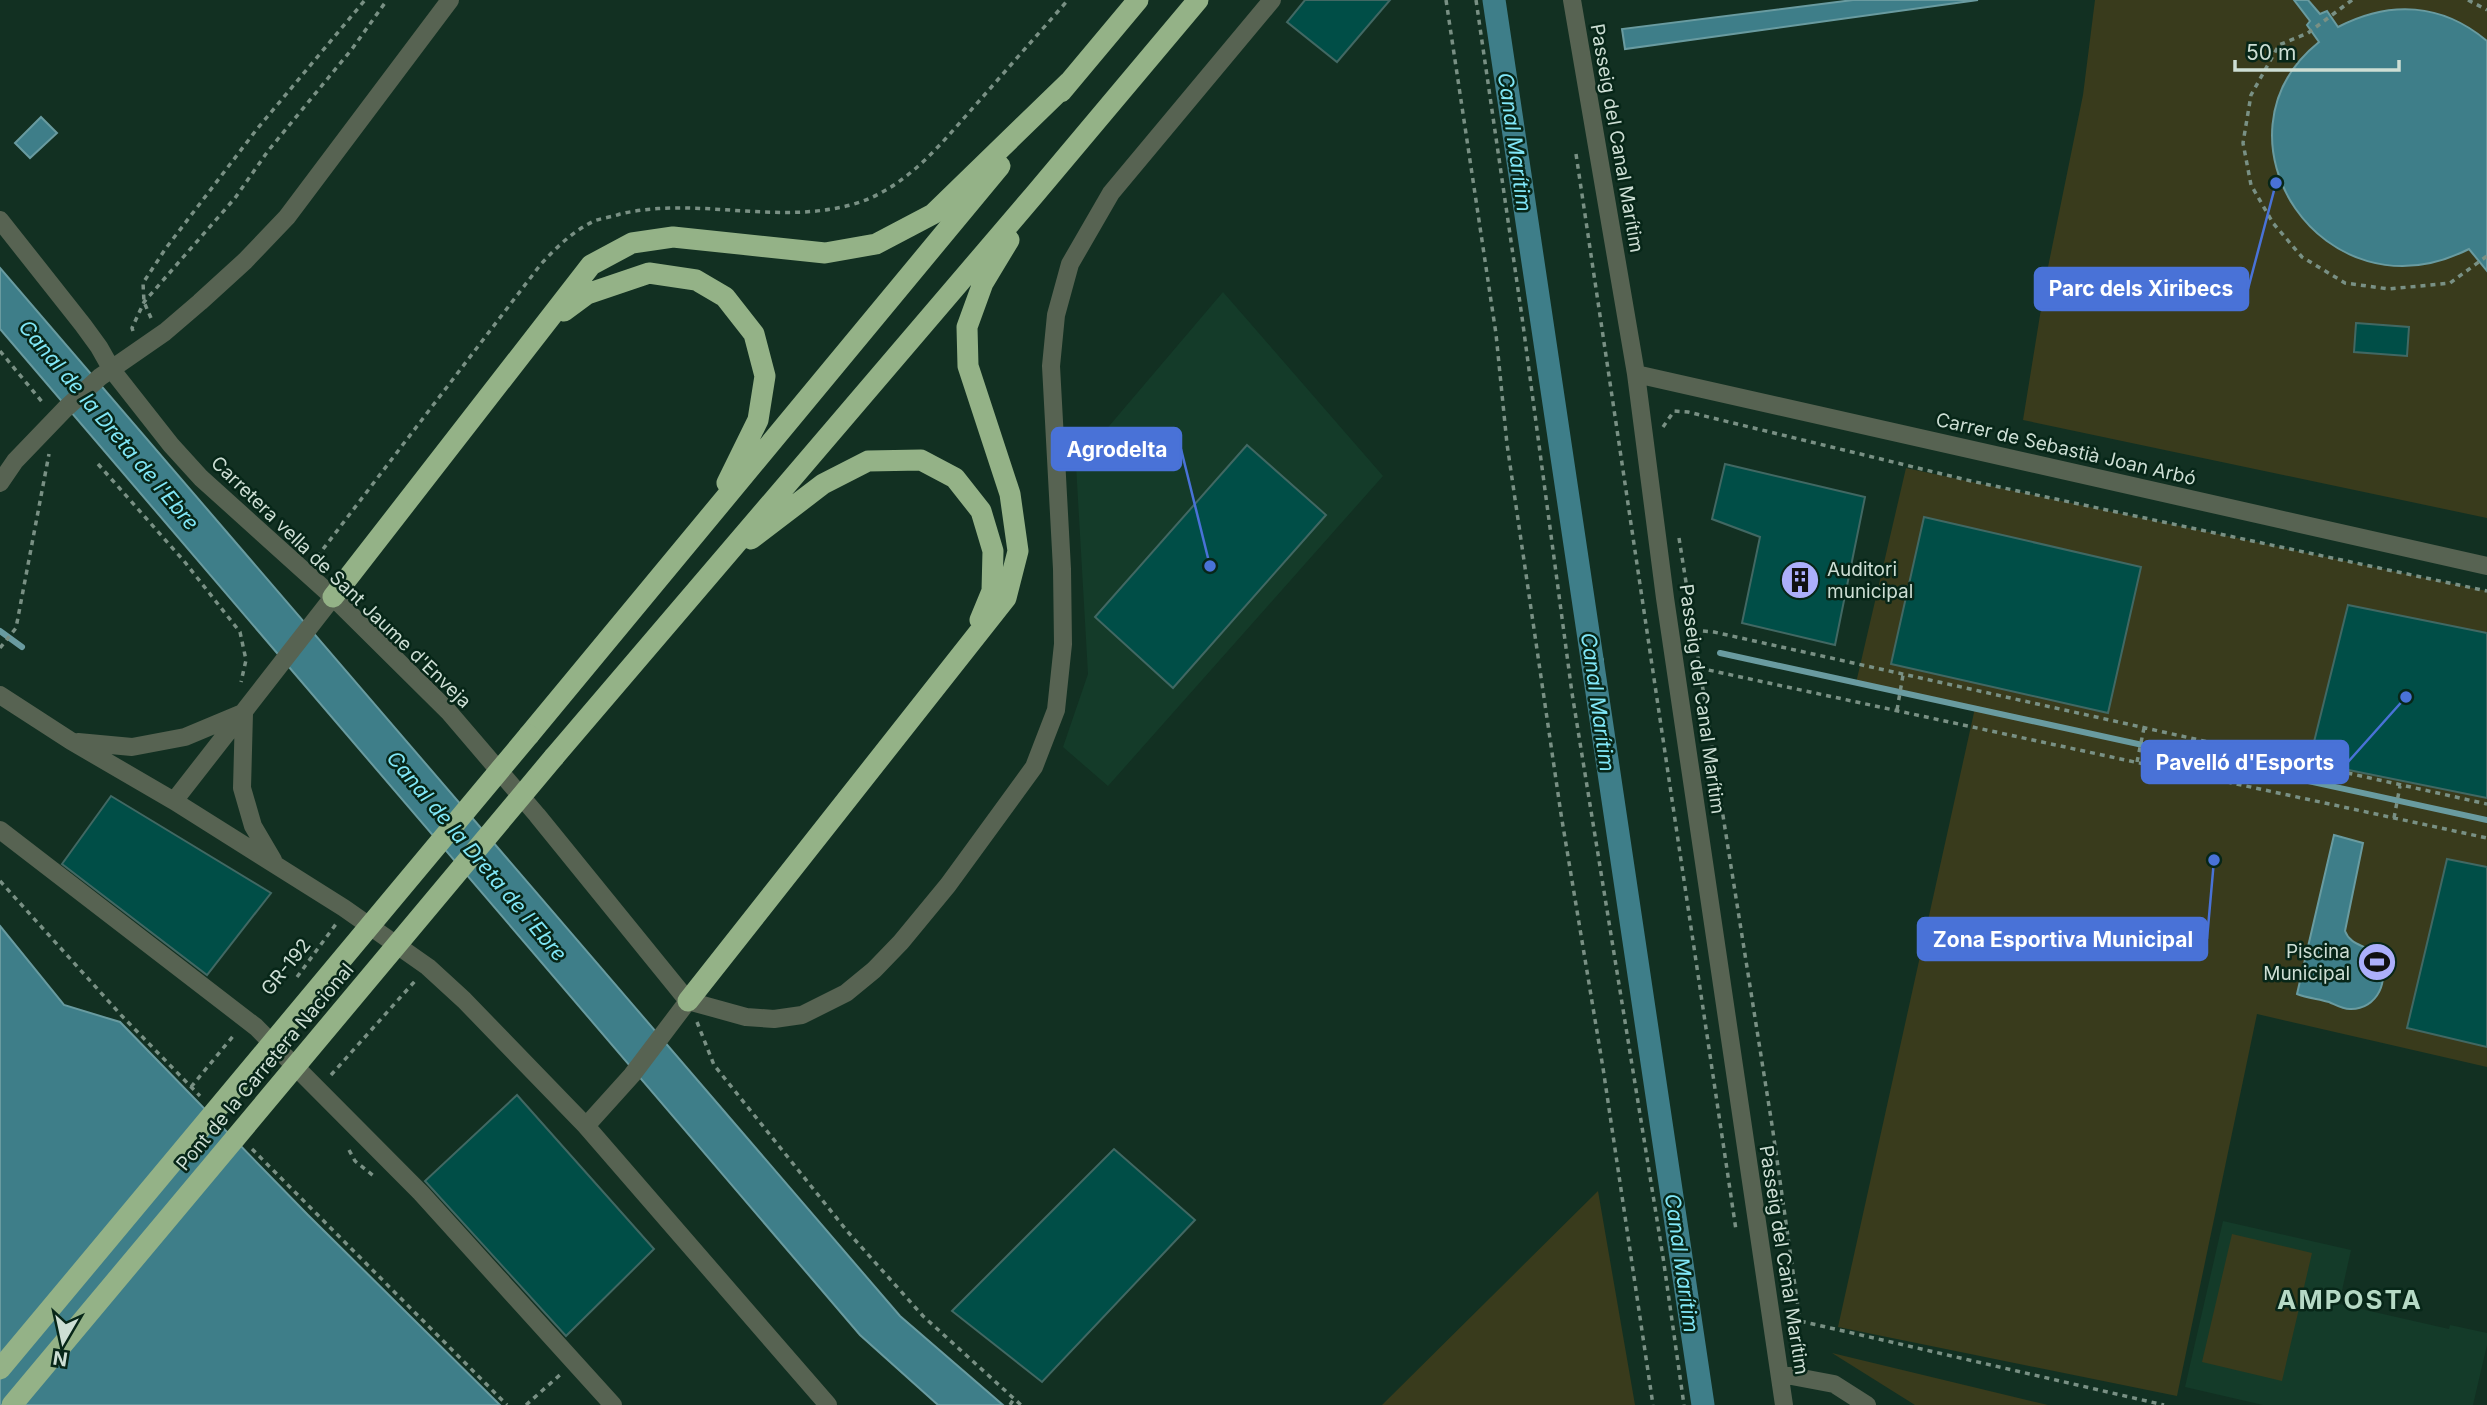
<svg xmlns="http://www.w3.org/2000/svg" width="2487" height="1405" font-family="Inter,sans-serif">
	<rect width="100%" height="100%" fill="#123022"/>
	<path fill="#143b29" d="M 1223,292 L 1383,476 L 1108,786 L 1063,747 L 1088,674 L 1076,465 Z
		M 2223,1221 L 2351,1250 L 2339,1304 L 2449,1329 L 2450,1325 L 2487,1333 L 2487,1345 L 2473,1405 L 2263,1405 L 2185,1387 Z"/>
	<path fill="#393b1c" d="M 2095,0 L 2487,0 L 2487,518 L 2023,420 L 2047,272 L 2083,95 Z
		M 1906,468 L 2487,591 L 2487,1067 L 2257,1014 L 2177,1396 L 1838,1327 L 1975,708 L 1856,683 Z
		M 1598,1191 L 1635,1405 L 1382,1405 Z
		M 2232,1234 L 2312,1253 L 2282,1381 L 2202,1362 Z
		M 1832,1353 L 2048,1405 L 1915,1405 Z"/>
	<path fill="#3e7e89" stroke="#699ba0" stroke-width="2" d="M 1853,0 L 1978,0 L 1625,49 L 1622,29 Z
		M 2294,0 L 2308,0 L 2320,14 L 2327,11 L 2338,27 C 2390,0 2442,3 2487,41 L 2487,271 L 2469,249 C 2323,323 2202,136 2319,42 L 2307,25 L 2310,21 Z
		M 41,117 L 57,133 L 30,158 L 15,143 Z
		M 0,268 L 900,1316 L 1003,1405 L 938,1405 L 860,1335 L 0,329 Z
		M 2334,835 L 2363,843 L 2345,931 C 2351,947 2368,944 2377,957 C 2392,979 2377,1010 2350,1009 C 2342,1009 2336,1005 2329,1002 C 2319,999 2307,998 2297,994 Z
		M 0,926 L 64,1005 L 120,1022 L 308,1215 L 500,1405 L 0,1405 Z"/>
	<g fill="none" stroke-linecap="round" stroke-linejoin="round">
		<path stroke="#699ba0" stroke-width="6" d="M 0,631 L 22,647
			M 1720,653 L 2487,820
			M 1591,661 L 1601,660"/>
		<path stroke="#3e7e89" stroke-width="23" d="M 1494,0 L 1703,1405"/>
	</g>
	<path fill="#004e47" stroke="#416863" stroke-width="2" d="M 1305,0 L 1390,0 L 1337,62 L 1287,22 Z
		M 2356,323 L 2409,327 L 2407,356 L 2354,352 Z
		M 1247,445 L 1326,515 L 1173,688 L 1095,617 Z
		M 1725,464 L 1865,497 L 1835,645 L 1742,623 L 1760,537 L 1712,519 Z
		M 1924,517 L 2141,567 L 2108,713 L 1891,664 Z
		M 2348,605 L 2487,633 L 2487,798 L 2309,762 Z
		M 111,796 L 271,893 L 207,975 L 62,864 Z
		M 2447,859 L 2487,867 L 2487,1047 L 2407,1028 Z
		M 517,1095 L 654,1249 L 566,1336 L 425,1181 Z
		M 1114,1149 L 1195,1220 L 1042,1382 L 952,1311 Z"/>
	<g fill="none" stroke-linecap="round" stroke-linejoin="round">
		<path stroke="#799084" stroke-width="3.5" stroke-dasharray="5 5" stroke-linecap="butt" d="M 1446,0 L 1496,334 L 1507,444 L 1561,814 L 1603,1068 L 1653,1405
			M 1476,0 L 1522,317 L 1572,693 L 1663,1257 L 1684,1405
			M 2352,0 L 2308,33 L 2279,45 L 2251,95 L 2243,143 L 2251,185 L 2273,223 L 2302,257 L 2345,283 L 2389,289 L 2450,283 L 2487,256
			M 2468,0 L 2487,10
			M 1576,154 L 1736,1230
			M 151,318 L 144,302 L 143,283 L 166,248 L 257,129 L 365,0
			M 133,331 L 132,328 L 144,302 L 235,198 L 268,151 L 352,49 L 387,0
			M 0,351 L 43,403
			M 1663,427 L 1674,411 L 1688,412 L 1971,481 L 2487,591
			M 98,464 L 184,561 L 240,632 L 246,660 L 241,682
			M 1679,538 L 1772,1125 L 1800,1321
			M 317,557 L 541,264 C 557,247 573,231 594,221 C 602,218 612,217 620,214 C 697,196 777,226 854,204 C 908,188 943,141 980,100 C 1009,67 1038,34 1068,0
			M 1693,630 L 1714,632 L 2487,804
			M 0,648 L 16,628 L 49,454
			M 1699,668 L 2487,838
			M 1897,710 L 1903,675
			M 2137,762 L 2144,728
			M 2394,818 L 2400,786
			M 0,881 L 121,1015 L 200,1096
			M 297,977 L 336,924
			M 697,1022 L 714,1065 L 847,1231 L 923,1316 L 1021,1405
			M 331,1075 L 415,981
			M 191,1087 L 234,1035
			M 252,1149 L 507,1405
			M 349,1150 L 355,1161 L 375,1177
			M 1791,1323 L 1800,1321 L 2164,1405
			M 526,1405 L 561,1374
			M 1010,1405 L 1015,1397"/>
		<path stroke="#576352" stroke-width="18" d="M 1572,0 L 1636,374 L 1665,598 L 1784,1405
			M 0,220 L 83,325 L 99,347 L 112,370 L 171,445 L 201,478 L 333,597 L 448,711 L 537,815 L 688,1001
			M 1636,374 L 2487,566
			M 0,483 L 15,461 L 65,409 L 100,377 L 165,332 L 200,302 L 245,261 L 287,217 L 450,0
			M 0,695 L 71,741 L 174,801 L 344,908 L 428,967 L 464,1000 L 586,1126 L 828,1405
			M 244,713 L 242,788 L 253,826 L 273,860
			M 78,742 L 132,747 L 185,737 L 240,714
			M 174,801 L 333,597
			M 0,830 L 256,1027 L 421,1193 L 613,1405
			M 688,1001 L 746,1017 L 774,1019 L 802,1015 L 846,993 L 874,970 L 901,942 L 948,885 L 1034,767 L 1056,710 L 1063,644 L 1062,569 L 1051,366 L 1056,315 L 1070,264 L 1111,193 L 1272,0
			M 586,1126 L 632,1075 L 688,1001
			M 1781,1374 L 1834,1384 L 1867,1405"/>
		<path stroke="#94b287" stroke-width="21" d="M 1061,92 L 1138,0
			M 564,311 L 587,294 L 649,273 L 696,280 L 725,297 L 754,334 L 765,376 L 758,420 L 727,483
			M 751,539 L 823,484 L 868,461 L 921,460 L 955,478 L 981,511 L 993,551 L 992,591 L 980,620
			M 333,597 L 591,265 L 632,243 L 673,237 L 825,253 L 876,244 L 933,214 L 1069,82
			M 529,735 L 1000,166
			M 554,757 L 1035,194 L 1198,0
			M 688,1001 L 1006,598 L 1018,551 L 1010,494 L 968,366 L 967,327 L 983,283 L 1009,240"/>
		<path stroke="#94b287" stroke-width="21" d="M 0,1369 L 529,735
			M 12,1405 L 554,757"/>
	</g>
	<defs>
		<g id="building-disc" transform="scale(2.0125)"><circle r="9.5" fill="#acaffb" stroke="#072618"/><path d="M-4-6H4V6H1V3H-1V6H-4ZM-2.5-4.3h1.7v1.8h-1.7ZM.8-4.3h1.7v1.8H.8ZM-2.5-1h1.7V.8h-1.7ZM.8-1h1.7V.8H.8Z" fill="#111"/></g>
		<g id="stadium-disc" transform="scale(2.0125)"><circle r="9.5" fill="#acaffb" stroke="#072618"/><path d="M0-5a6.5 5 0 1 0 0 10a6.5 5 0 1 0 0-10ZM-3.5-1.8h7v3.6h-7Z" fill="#111"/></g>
	</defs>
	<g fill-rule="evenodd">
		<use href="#building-disc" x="1800" y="580"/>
		<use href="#stadium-disc" x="2377" y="962"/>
	</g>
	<g text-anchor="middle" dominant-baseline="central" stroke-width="5" stroke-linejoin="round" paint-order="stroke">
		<g font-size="19" fill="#cdded4" stroke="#072618">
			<text transform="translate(1617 138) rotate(80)">Passeig del Canal Marítim</text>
			<text transform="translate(2066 449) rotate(13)">Carrer de Sebastià Joan Arbó</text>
			<text transform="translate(341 582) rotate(44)">Carretera vella de Sant Jaume d'Enveja</text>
			<text transform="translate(1702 699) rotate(82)">Passeig del Canal Marítim</text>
			<text transform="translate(286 967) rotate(-51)">GR-192</text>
			<text transform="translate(265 1067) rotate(-50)">Pont de la Carretera Nacional</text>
			<text transform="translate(1784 1260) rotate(81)">Passeig del Canal Marítim</text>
		</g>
		<g font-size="19" fill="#cdded4" stroke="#072618" text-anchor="start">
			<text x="1827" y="569">Auditori<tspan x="1827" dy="22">municipal</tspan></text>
			<text x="2350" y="951" text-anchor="end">Piscina<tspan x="2350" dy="22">Municipal</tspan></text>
		</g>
		<g font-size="21" font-style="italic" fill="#81e7f8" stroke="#072618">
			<text transform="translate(1515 142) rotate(82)">Canal Marítim</text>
			<text transform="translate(109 425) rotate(50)">Canal de la Dreta de l'Ebre</text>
			<text transform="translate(1598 702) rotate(82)">Canal Marítim</text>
			<text transform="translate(477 856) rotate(50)">Canal de la Dreta de l'Ebre</text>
			<text transform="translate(1682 1263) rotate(82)">Canal Marítim</text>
		</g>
		<g font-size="26" font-weight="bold" letter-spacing="2" fill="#b6d9c5" stroke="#072618">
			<text x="2350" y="1299">AMPOSTA</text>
		</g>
	</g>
	<path fill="none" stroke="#4972d7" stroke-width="2.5" d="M2276 183L2248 289M1210 566L1181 449M2406 697L2348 762M2214 860L2207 939"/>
	<g fill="#4972d7" stroke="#072618" stroke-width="2.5">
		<circle cx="2276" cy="183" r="7"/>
		<circle cx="1210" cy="566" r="7"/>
		<circle cx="2406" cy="697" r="7"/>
		<circle cx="2214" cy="860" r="7"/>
	</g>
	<g fill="#4972d7" stroke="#4972d7" stroke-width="2.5">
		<rect x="2035" y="268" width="213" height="42" rx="7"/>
		<rect x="1052" y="428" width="129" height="42" rx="7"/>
		<rect x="2142" y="741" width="206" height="42" rx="7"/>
		<rect x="1918" y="918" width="289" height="42" rx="7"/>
	</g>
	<g font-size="21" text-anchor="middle" font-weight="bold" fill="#fff">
		<text x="2141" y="296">Parc dels Xiribecs</text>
		<text x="1117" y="457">Agrodelta</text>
		<text x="2245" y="770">Pavelló d'Esports</text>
		<text x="2063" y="947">Zona Esportiva Municipal</text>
	</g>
	<g transform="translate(63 1342) rotate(189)" stroke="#072618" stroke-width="5" paint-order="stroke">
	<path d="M0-5L12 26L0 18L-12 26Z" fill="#cdded4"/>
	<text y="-10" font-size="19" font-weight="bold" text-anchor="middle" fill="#cdded4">N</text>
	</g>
	<path d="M2235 60v10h164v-10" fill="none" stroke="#cdded4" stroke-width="3.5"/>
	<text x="2246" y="60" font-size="21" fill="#cdded4" stroke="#072618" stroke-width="5" paint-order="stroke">50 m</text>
</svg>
